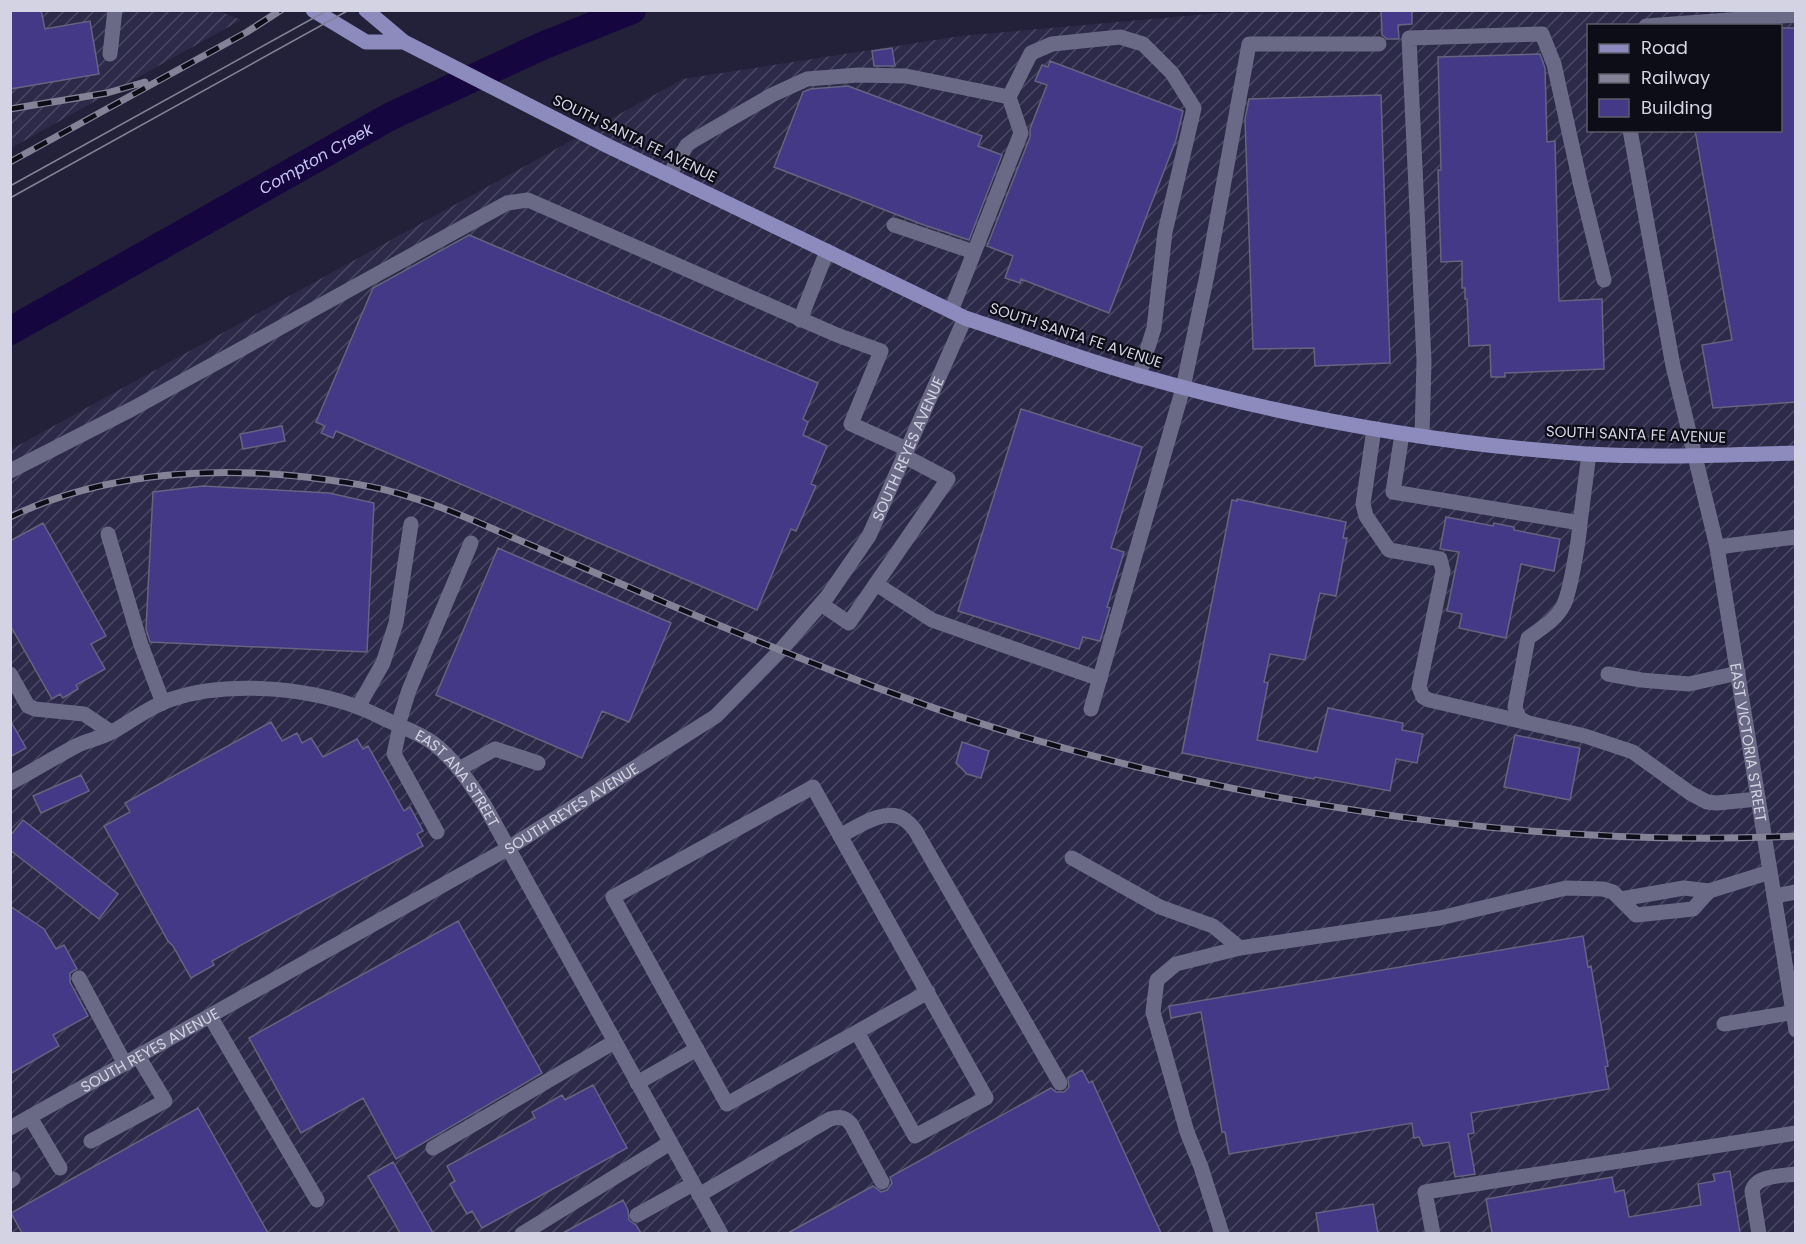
<svg xmlns="http://www.w3.org/2000/svg" width="1806" height="1244" font-family="Poppins,sans-serif">
	<defs>
		<pattern id="industrial-furrows" width="10" height="10" patternUnits="userSpaceOnUse" patternTransform="scale(1.5)"><rect width="10" height="10" fill="#2c2a48"/><path d="M-1 1l2-2M0 10L10 0M9 11l2-2" fill="none" stroke="#4a4862"/></pattern>
	</defs>
	<rect width="100%" height="100%" fill="#232139"/>
	<path fill="url(#industrial-furrows)" fill-rule="evenodd" d="M 217,10 L 241,20 L 11,148 L 11,11 Z
		M 1243,11 L 1795,11 L 1795,1233 L 11,1233 L 10,450 L 683,79 L 961,36 ZM 1588,26 L 1780,26 L 1780,130 L 1588,130 Z"/>
	<g fill="none" stroke-linecap="round" stroke-linejoin="round">
		<path stroke="#16063f" stroke-width="28" id="s1" d="M 10,331 L 391,116 L 542,46 L 632,10"/>
	</g>
	<path fill="#443986" stroke="#656480" stroke-width="1.5" d="M 10,10 L 41,10 L 45,29 L 90,21 L 99,74 L 10,89 Z
		M 1381,10 L 1412,10 L 1412,24 L 1398,25 L 1399,39 L 1387,39 L 1382,35 Z
		M 1780,28 L 1796,28 L 1796,402 L 1713,408 L 1702,345 L 1732,340 L 1695,130 L 1780,130 Z
		M 892,48 L 895,66 L 874,66 L 872,51 Z
		M 1540,54 L 1545,68 L 1547,142 L 1555,141 L 1559,301 L 1602,299 L 1604,369 L 1505,373 L 1505,377 L 1491,377 L 1490,345 L 1469,346 L 1467,299 L 1465,299 L 1465,288 L 1462,288 L 1462,261 L 1441,262 L 1438,170 L 1441,170 L 1438,57 Z
		M 1050,61 L 1183,111 L 1176,140 L 1109,313 L 1021,279 L 1020,283 L 1005,278 L 1013,256 L 987,246 L 1030,137 L 1030,129 L 1047,85 L 1035,81 L 1042,65 L 1048,67 Z
		M 848,86 L 982,136 L 978,146 L 1002,155 L 969,240 L 921,224 L 774,167 L 803,92 L 810,89 Z
		M 1381,95 L 1390,363 L 1315,366 L 1314,348 L 1253,349 L 1245,119 L 1249,99 Z
		M 469,235 L 818,383 L 803,419 L 808,422 L 803,435 L 827,446 L 811,484 L 816,486 L 796,531 L 791,529 L 757,610 L 336,431 L 333,438 L 321,433 L 325,426 L 316,422 L 373,288 Z
		M 1021,409 L 1142,447 L 1111,548 L 1124,552 L 1107,607 L 1110,608 L 1100,641 L 1083,637 L 1079,649 L 958,611 Z
		M 282,426 L 285,441 L 243,449 L 240,434 Z
		M 203,486 L 329,493 L 374,503 L 367,652 L 150,642 L 146,629 L 153,492 Z
		M 1237,499 L 1346,522 L 1343,538 L 1347,538 L 1336,596 L 1320,593 L 1305,660 L 1270,654 L 1264,682 L 1268,683 L 1257,740 L 1317,752 L 1328,708 L 1403,723 L 1402,730 L 1423,734 L 1417,763 L 1396,759 L 1390,791 L 1315,777 L 1314,779 L 1182,753 L 1232,500 L 1237,501 Z
		M 1446,517 L 1493,526 L 1494,523 L 1514,527 L 1514,530 L 1560,539 L 1554,571 L 1521,564 L 1506,638 L 1459,628 L 1462,614 L 1447,611 L 1459,552 L 1440,549 Z
		M 43,523 L 106,636 L 91,644 L 105,669 L 76,685 L 78,689 L 63,698 L 60,694 L 52,699 L 10,625 L 10,541 Z
		M 498,548 L 671,623 L 629,722 L 602,711 L 582,758 L 436,695 Z
		M 10,720 L 26,748 L 10,757 Z
		M 271,722 L 282,741 L 297,733 L 302,743 L 311,738 L 323,757 L 357,739 L 363,749 L 368,746 L 404,811 L 410,807 L 423,831 L 417,834 L 423,846 L 212,961 L 214,965 L 191,978 L 173,946 L 168,941 L 104,826 L 130,812 L 125,803 Z
		M 1515,735 L 1580,748 L 1570,800 L 1504,787 Z
		M 962,742 L 989,751 L 981,778 L 967,774 L 956,763 Z
		M 81,775 L 89,791 L 41,813 L 33,796 Z
		M 23,820 L 118,894 L 99,919 L 10,850 L 10,836 Z
		M 10,906 L 44,929 L 56,949 L 64,945 L 77,969 L 70,973 L 70,982 L 88,1016 L 53,1035 L 59,1046 L 10,1074 Z
		M 458,921 L 542,1073 L 396,1159 L 363,1098 L 301,1133 L 249,1038 Z
		M 1583,936 L 1588,967 L 1591,966 L 1608,1066 L 1605,1067 L 1609,1089 L 1471,1113 L 1474,1133 L 1468,1134 L 1475,1174 L 1455,1177 L 1449,1142 L 1423,1146 L 1419,1137 L 1414,1138 L 1412,1123 L 1229,1154 L 1225,1132 L 1222,1132 L 1201,1012 L 1171,1018 L 1169,1006 Z
		M 1082,1070 L 1089,1083 L 1092,1081 L 1161,1233 L 788,1233 L 873,1186 L 881,1192 L 887,1190 L 892,1183 L 890,1177 L 1051,1088 L 1056,1092 L 1064,1092 L 1069,1087 L 1068,1078 Z
		M 593,1085 L 627,1148 L 482,1228 L 472,1211 L 467,1214 L 454,1192 L 450,1184 L 455,1181 L 447,1166 L 535,1118 L 532,1112 L 562,1095 L 565,1100 Z
		M 198,1108 L 268,1233 L 22,1233 L 11,1213 Z
		M 393,1162 L 433,1233 L 400,1233 L 368,1176 Z
		M 1730,1171 L 1740,1233 L 1492,1233 L 1486,1199 L 1612,1177 L 1615,1192 L 1624,1190 L 1629,1217 L 1701,1205 L 1698,1184 L 1715,1181 L 1713,1174 Z
		M 623,1200 L 628,1210 L 629,1220 L 636,1225 L 641,1233 L 563,1233 Z
		M 1373,1204 L 1378,1233 L 1319,1233 L 1316,1213 Z"/>
	<g fill="none" stroke-linecap="round" stroke-linejoin="round">
		<g stroke="#6b6a86" stroke-width="15">
			<path d="M 1646,26 L 1796,15"/>
			<path d="M 110,54 L 115,10"/>
			<path d="M 1009,97 L 1031,53 L 1052,44 L 1120,37 L 1143,44 L 1172,73 L 1194,108 L 1165,232 L 1154,328 L 1139,376"/>
			<path id="s2" d="M 1630,130 L 1673,366 L 1717,547 L 1796,1030"/>
			<path d="M 669,175 L 687,145 L 694,140 L 772,95 L 807,79 L 858,75 L 906,76 L 1009,97 L 1021,133 L 951,311"/>
			<path d="M 894,225 L 974,252"/>
			<path d="M 800,320 L 827,251"/>
			<path d="M 1374,429 L 1363,504 L 1366,516 L 1389,550 L 1440,559 L 1443,571 L 1419,687 L 1423,697 L 1429,700 L 1585,736 L 1633,752 L 1690,793 L 1707,802 L 1717,803 L 1758,799"/>
			<path d="M 1402,434 L 1393,492 L 1580,523 L 1589,454"/>
			<path d="M 1422,436 L 1424,361 L 1409,38 L 1542,34 L 1554,64 L 1580,182 L 1604,280"/>
			<path d="M 10,471 L 132,409 L 507,203 L 528,200 L 837,335 L 881,351 L 851,424 L 907,449"/>
			<path d="M 108,534 L 141,645 L 163,703"/>
			<path d="M 1717,547 L 1796,537"/>
			<path d="M 876,584 L 932,620 L 1100,679"/>
			<path d="M 821,604 L 849,623 L 948,479 L 904,456"/>
			<path d="M 10,674 L 28,706 L 35,709 L 84,714 L 111,732"/>
			<path d="M 1608,674 L 1641,680 L 1689,684 L 1738,673"/>
			<path d="M 358,707 L 383,663 L 396,623 L 411,524"/>
			<path d="M 1091,709 L 1183,388 L 1207,275 L 1249,44 L 1379,44"/>
			<path d="M 1526,722 L 1519,718 L 1515,707 L 1528,638 C 1540,629 1556,620 1563,606 C 1570,594 1579,539 1580,523"/>
			<path d="M 398,725 L 409,690 L 471,543"/>
			<path d="M 400,726 L 394,754 L 437,832"/>
			<path d="M 459,769 L 495,749 L 538,763"/>
			<path id="s3" d="M 10,783 C 33,771 55,757 78,745 C 89,740 101,738 112,732 C 132,721 150,706 172,699 C 226,681 302,687 355,706 C 367,710 378,716 389,721 C 404,728 420,733 433,743 C 455,760 470,783 485,806 L 721,1234"/>
			<path d="M 840,836 C 857,827 885,807 904,819 C 908,822 912,826 915,830 L 1060,1083"/>
			<path d="M 1072,858 L 1160,907 L 1213,926 L 1240,948"/>
			<path d="M 1774,896 L 1796,892"/>
			<path d="M 1621,899 L 1684,888 L 1709,891 L 1770,872"/>
			<path d="M 79,978 L 125,1064"/>
			<path d="M 210,1016 L 317,1200"/>
			<path d="M 1724,1024 L 1796,1012"/>
			<path d="M 857,1032 L 727,1104 L 613,897 L 813,787 L 986,1098 L 915,1136 L 857,1032 L 928,992"/>
			<path d="M 637,1083 L 697,1049"/>
			<path d="M 30,1117 L 60,1168"/>
			<path id="s4" d="M 10,1128 L 507,849 L 716,716 L 780,651 L 827,597 L 869,536 L 965,318"/>
			<path d="M 91,1141 L 165,1101 L 138,1056"/>
			<path d="M 433,1148 L 614,1042"/>
			<path d="M 10,1181 L 13,1179"/>
			<path d="M 699,1195 L 830,1119 C 840,1116 845,1117 851,1124 L 882,1182"/>
			<path d="M 637,1215 L 693,1184"/>
			<path d="M 522,1234 L 670,1143"/>
			<path d="M 1222,1234 L 1201,1167 L 1187,1132 L 1153,1012 L 1157,980 L 1176,964 L 1240,948 L 1440,918 L 1566,888 L 1603,889 L 1613,892 L 1636,915 L 1693,909 L 1709,891"/>
			<path d="M 1433,1234 L 1425,1192 L 1796,1133"/>
			<path d="M 1759,1234 L 1752,1191 C 1756,1175 1782,1176 1796,1174"/>
		</g>
		<path stroke="#8d8abe" stroke-width="15" d="M 313,10 L 366,42 L 404,42
			M 366,10 L 404,42 L 608,146 L 951,311 L 965,318 C 1024,337 1082,360 1141,376 C 1286,417 1437,444 1587,454 C 1656,458 1726,455 1796,453"/>
		<path stroke="#838296" stroke-width="1.5" d="M 10,186 L 328,10
			M 10,198 L 349,10"/>
		<g stroke="#838296" stroke-width="7">
			<path id="rail" d="M 10,109 L 107,93 L 145,82
				M 10,162 L 247,32 L 281,10
				M 10,517 C 109,470 223,465 329,480 C 351,483 372,486 393,492 C 435,503 475,521 514,538 C 566,560 617,582 668,604 C 785,653 902,701 1025,737 C 1268,808 1542,848 1796,836"/>
		</g>
		<use href="#rail" stroke="#0d0d17" stroke-width="4.5" stroke-dasharray="14" stroke-linecap="butt"/>
	</g>
	<g text-anchor="middle" dominant-baseline="central" stroke-width="4.5" stroke-linejoin="round" paint-order="stroke">
		<g font-size="15" fill="#d3d3e3" stroke="#0d0d17">
			<text transform="translate(635 138) rotate(26)">SOUTH SANTA FE AVENUE</text>
			<text transform="translate(1076 335) rotate(18)">SOUTH SANTA FE AVENUE</text>
			<text transform="translate(1636 434) rotate(2)">SOUTH SANTA FE AVENUE</text>
			<text stroke="none"><textPath href="#s4" startOffset="1150">SOUTH REYES AVENUE</textPath></text>
			<text stroke="none"><textPath href="#s2" startOffset="624">EAST VICTORIA STREET</textPath></text>
			<text stroke="none"><textPath href="#s3" startOffset="498">EAST ANA STREET</textPath></text>
			<text stroke="none"><textPath href="#s4" startOffset="646">SOUTH REYES AVENUE</textPath></text>
			<text stroke="none"><textPath href="#s4" startOffset="160">SOUTH REYES AVENUE</textPath></text>
		</g>
		<g font-size="16" font-style="italic" fill="#c4c3ef" stroke="#0d0d17">
			<text stroke="none"><textPath href="#s1" startOffset="351">Compton Creek</textPath></text>
		</g>
	</g>
	<rect width="1806" height="1244" fill="none" stroke="#d3d3e3" stroke-width="24"/>
	<rect x="1587" y="24" width="195" height="108" fill="#0d0d17" stroke="#5c5c69" stroke-width="1.5"/>
	<rect x="1599" y="44" width="30" height="9" fill="#8d8abe" stroke="#5c5c69" stroke-width="1.5"/>
	<text x="1641" y="54" font-size="18" fill="#d3d3e3">Road</text>
	<rect x="1599" y="74" width="30" height="9" fill="#838296" stroke="#5c5c69" stroke-width="1.5"/>
	<text x="1641" y="84" font-size="18" fill="#d3d3e3">Railway</text>
	<rect x="1599" y="99" width="30" height="18" fill="#443986" stroke="#5c5c69" stroke-width="1.5"/>
	<text x="1641" y="114" font-size="18" fill="#d3d3e3">Building</text>
</svg>
